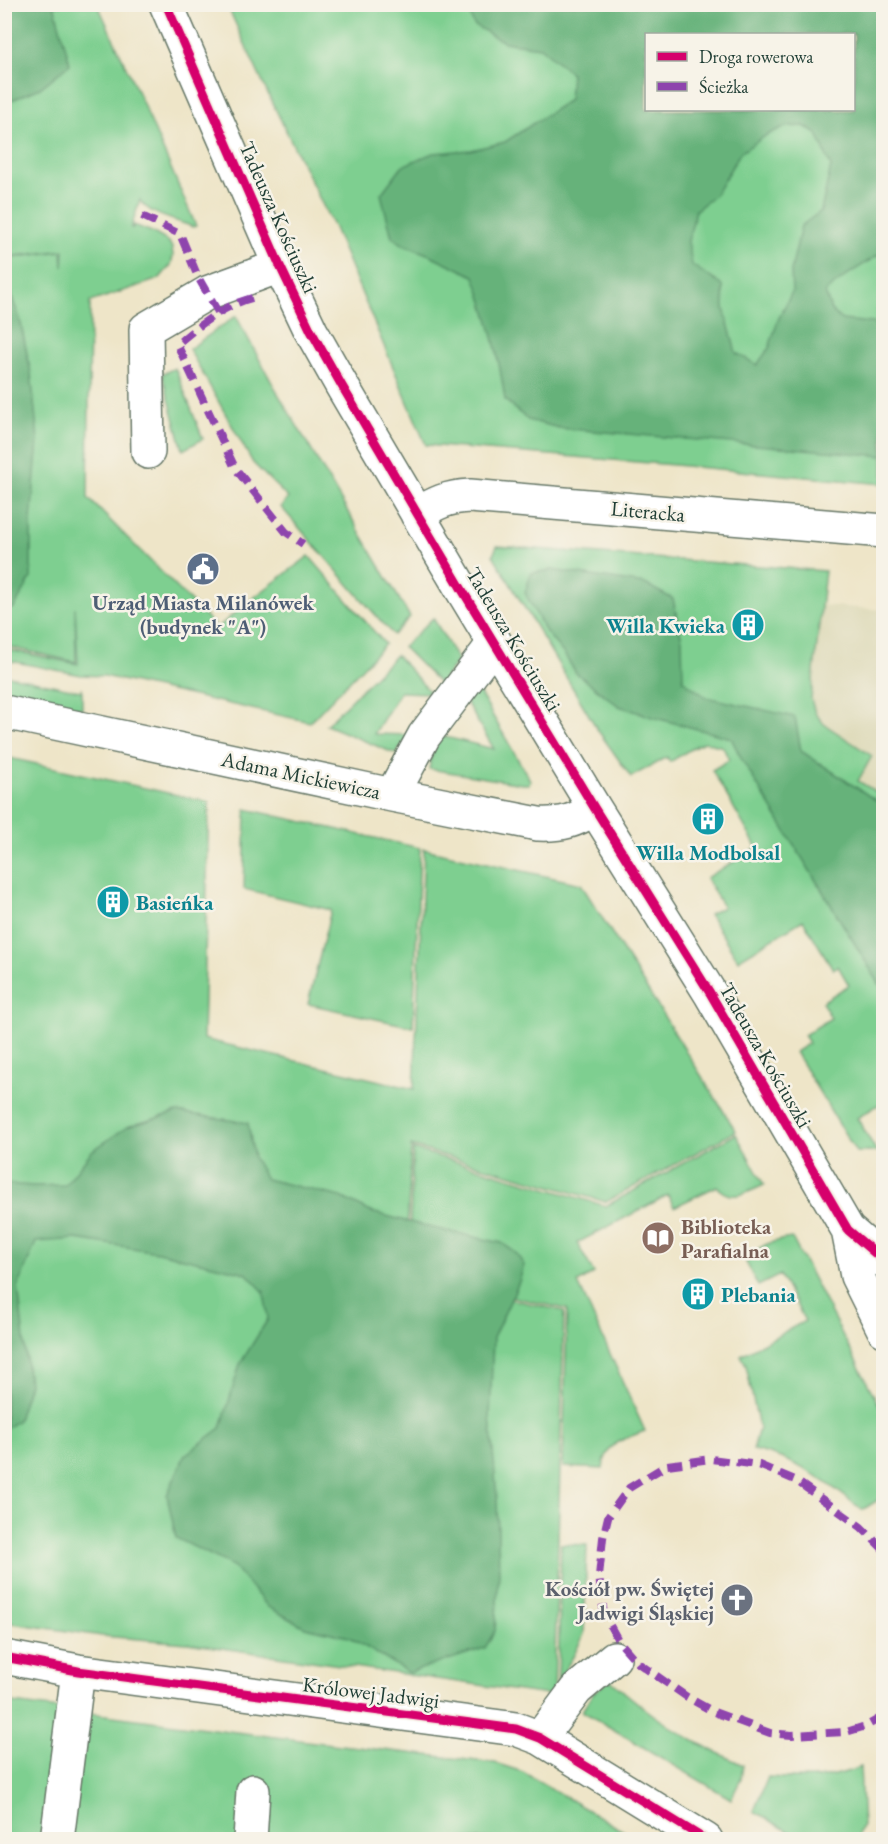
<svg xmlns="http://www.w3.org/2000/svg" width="888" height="1844" font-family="'EB Garamond',serif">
	<rect width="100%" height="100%" fill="#f7f3e8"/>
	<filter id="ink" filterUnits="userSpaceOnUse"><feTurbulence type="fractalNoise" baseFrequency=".0167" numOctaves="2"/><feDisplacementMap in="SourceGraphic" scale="12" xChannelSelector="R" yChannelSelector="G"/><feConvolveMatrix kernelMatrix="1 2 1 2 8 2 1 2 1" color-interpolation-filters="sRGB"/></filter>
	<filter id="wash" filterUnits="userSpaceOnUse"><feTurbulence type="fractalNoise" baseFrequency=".008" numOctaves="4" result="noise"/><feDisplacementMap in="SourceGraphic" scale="24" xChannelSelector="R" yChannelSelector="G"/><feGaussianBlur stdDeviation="1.35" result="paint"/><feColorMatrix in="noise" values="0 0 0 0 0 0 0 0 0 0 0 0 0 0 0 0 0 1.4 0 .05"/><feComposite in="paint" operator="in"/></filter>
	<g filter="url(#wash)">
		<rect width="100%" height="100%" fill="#eee5c8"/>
		<path fill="#ddd9b7" d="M 821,605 L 883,610 L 883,797 L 807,748 Z"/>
		<path fill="#7ecf90" stroke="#4e8662" stroke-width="1.5" fill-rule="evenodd" d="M 5,5 L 98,5 L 141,99 L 196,226 L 193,227 C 179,221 146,214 140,200 L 131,228 L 133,228 L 134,225 L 152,232 L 169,242 L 172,248 L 173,256 L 171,265 L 159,279 L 90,302 L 88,498 L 217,628 L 248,602 L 309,556 L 385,644 L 310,722 L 104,676 L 81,675 L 5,660 L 5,649 L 78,664 L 75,607 L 76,662 L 5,646 L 4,259 L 62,251 L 63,267 L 64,250 L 5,257 Z
			M 227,5 L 883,5 L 883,484 L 674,465 L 426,445 L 334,228 L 266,90 ZM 646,34 L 854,34 L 854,110 L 646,110 Z
			M 236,316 L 277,392 L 410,617 L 393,635 L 281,507 L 288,498 L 253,463 L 189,349 Z
			M 175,368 L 203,439 L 183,450 L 162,374 Z
			M 497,546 L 825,571 L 811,699 L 815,713 L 824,724 L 872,756 L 858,781 L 878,793 L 883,794 L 883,1102 L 857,1118 L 877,1152 L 856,1152 L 795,1052 L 809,1043 L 804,1035 L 831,1018 L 822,1002 L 849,985 L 838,966 L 833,969 L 803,920 L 738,960 L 709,914 L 723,907 L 706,878 L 757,848 L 712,770 L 729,760 L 723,747 L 705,742 L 697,745 L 670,762 L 667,757 L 631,777 L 599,732 L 493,555 Z
			M 433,618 L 458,660 L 440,684 L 403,647 Z
			M 396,655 L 431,693 L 400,692 L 374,734 L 410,735 L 396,754 L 326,725 Z
			M 5,675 L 80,691 L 82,687 L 82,709 L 5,693 Z
			M 474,691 L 479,692 L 530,780 L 529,784 L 522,784 L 429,769 L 433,748 L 442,736 L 494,749 L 466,702 Z
			M 5,757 L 209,802 L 203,1039 L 414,1089 L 424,849 L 581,884 L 736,1131 L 606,1202 L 411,1146 L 405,1276 L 564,1311 L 554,1696 L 187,1643 L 102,1636 L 5,1622 Z
			M 246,809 L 420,848 L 413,1027 L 308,1004 L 331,910 L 244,889 Z
			M 736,1134 L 764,1185 C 747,1193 730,1203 717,1186 L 674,1207 L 668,1195 L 577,1243 L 594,1273 L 578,1283 L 645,1431 C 623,1439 605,1443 603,1469 L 563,1467 L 567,1309 L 408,1274 L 413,1149 L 606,1206 Z
			M 792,1238 L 883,1413 L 883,1497 L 862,1510 C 829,1483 795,1458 753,1450 L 759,1428 L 746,1365 L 741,1355 L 805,1321 L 780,1275 L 758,1286 L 746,1262 C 758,1245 771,1241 792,1238 Z
			M 561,1544 L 587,1545 L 584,1634 L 573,1657 L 558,1681 Z
			M 610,1680 C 628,1695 645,1710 665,1723 C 689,1740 716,1752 743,1765 L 741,1779 L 731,1799 L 582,1711 L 593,1693 Z
			M 5,1702 L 306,1741 L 495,1763 L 523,1772 L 637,1839 L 5,1840 Z
			M 860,1767 L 863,1826 L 859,1832 L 858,1839 L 801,1839 L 754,1811 L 768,1777 C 803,1779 827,1781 860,1767 Z"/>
		<path fill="#66b27a" stroke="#427857" stroke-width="1.5" fill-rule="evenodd" d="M 5,4 L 54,5 L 70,64 L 40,88 L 5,103 Z
			M 466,5 L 883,5 L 883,252 L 850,273 L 825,292 L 831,310 L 842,320 L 883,324 L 883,456 L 559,428 L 528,420 L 505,400 C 499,356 490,318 474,276 L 430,255 L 404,245 L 392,237 L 381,194 L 402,166 L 433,153 L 471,150 L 505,142 L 569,100 L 571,73 L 540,47 L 504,42 L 474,25 ZM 646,34 L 854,34 L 854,110 L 646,110 ZM 804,126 L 817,134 L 831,166 L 821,211 L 801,226 L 791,271 L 792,292 L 778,320 L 769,348 L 757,365 L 736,353 L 724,308 L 723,286 L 692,265 L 688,241 L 696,210 L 715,195 L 740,153 L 767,135 L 784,127 Z
			M 5,279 L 20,319 L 31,373 L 38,440 L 31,520 L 31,578 L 14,608 L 5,611 Z
			M 552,570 L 645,584 L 673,599 L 682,640 L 683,680 L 706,697 L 795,717 L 801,751 L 883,805 L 883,990 L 742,760 L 731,738 L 652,717 L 619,706 L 576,673 L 564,654 L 546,632 L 525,593 L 531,573 Z
			M 177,1112 L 248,1123 L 254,1158 L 266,1179 L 341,1197 L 371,1212 L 433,1228 L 502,1243 L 516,1253 L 524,1265 L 519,1282 L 493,1338 L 490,1417 L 497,1498 L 499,1574 L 495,1631 L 485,1648 L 409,1673 L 349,1637 L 305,1627 L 268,1607 L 233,1566 L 176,1538 L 167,1495 L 185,1455 L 221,1428 L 240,1364 L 268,1319 L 264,1292 L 246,1273 L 158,1252 L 76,1239 L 36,1242 L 18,1286 L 29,1384 L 18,1420 L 5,1429 L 5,1184 L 34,1186 L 65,1185 L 92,1151 L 127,1127 Z"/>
	</g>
	<g filter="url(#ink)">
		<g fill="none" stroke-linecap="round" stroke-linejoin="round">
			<g stroke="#677868" stroke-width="36">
				<path id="minor" d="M 166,4 L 280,266 L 311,331 L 342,386 L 461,588 L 595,809 L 710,993 L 848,1230 L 884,1261
					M 148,452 L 146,329 L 207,293 L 280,266
					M 417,514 C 436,503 447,497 470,496 L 884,531
					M 4,712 L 392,795 L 538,824 C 563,825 574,821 595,809
					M 392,795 L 424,736 L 495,642
					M 848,1230 L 857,1276 L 884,1330
					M 4,1657 L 78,1671 L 516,1729 L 540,1738 L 706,1840
					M 540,1738 L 576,1690 L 614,1658
					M 57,1840 L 78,1671
					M 250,1840 L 253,1791"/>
			</g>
			<use href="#minor" stroke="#fff" stroke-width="33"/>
			<path stroke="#8e44ad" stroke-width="8" stroke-dasharray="15 8" stroke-linecap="butt" d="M 142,216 L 180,234 L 198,277 L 218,312
				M 252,298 C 222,306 200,325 177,344 L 235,468 L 286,532 L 303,544
				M 884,1550 L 861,1527 L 795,1480 L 759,1465 L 711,1459 L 667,1465 L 629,1488 L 608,1517 L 603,1538 L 599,1576 L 604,1615 L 618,1640 L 638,1663 L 687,1697 L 714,1712 L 770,1733 L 792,1735 L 846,1732 L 866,1726 L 884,1716"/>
			<g stroke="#f7f3e8" stroke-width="13">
				<path id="cycleway" d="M 166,4 L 280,266 L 311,331 L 342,386 L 461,588 L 595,809 L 710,993 L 848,1230 L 884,1261
					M 4,1657 L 78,1671 L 516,1729 L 540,1738 L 706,1840"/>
			</g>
			<use href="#cycleway" stroke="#d6006c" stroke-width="9"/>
		</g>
	</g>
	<defs>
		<g id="civic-disc" transform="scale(1.725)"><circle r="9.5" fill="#5c6f8a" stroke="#f7f3e8"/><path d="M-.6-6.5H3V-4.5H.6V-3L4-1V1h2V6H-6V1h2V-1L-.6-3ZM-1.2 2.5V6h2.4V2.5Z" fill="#fff"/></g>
		<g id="building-disc" transform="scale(1.725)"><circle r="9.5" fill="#0f9aa8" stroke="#f7f3e8"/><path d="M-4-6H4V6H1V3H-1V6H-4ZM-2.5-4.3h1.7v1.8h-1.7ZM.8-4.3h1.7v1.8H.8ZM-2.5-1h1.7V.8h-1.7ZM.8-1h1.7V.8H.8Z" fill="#fff"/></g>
		<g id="library-disc" transform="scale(1.725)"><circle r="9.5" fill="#8d6e63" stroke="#f7f3e8"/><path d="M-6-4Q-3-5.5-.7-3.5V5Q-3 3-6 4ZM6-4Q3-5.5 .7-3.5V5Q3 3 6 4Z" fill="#fff"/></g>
		<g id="church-disc" transform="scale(1.725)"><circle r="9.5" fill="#6b7280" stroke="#f7f3e8"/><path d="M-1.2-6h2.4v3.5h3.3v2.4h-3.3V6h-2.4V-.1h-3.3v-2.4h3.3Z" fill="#fff"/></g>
	</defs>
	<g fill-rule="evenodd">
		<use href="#civic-disc" x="203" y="569"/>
		<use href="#building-disc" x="748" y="625"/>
		<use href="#building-disc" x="708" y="819"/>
		<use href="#building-disc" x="113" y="902"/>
		<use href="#library-disc" x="658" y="1238"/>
		<use href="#building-disc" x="698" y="1294"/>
		<use href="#church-disc" x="737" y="1600"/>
	</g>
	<g text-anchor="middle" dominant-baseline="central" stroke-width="5" stroke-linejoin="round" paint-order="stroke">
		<g font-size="21" fill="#1f3d34" stroke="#f7f3e8">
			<text transform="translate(279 217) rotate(66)">Tadeusza Kościuszki</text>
			<text transform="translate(648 511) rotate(5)">Literacka</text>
			<text transform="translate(514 639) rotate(59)">Tadeusza Kościuszki</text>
			<text transform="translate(301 775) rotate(12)">Adama Mickiewicza</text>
			<text transform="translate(766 1055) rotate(60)">Tadeusza Kościuszki</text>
			<text transform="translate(371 1692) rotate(7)">Królowej Jadwigi</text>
		</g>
		<g font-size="21" font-weight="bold" fill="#4e5e75" stroke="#f7f3e8">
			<text x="203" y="602">Urząd Miasta Milanówek<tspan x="203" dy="24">(budynek "A")</tspan></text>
		</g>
		<g font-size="21" font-weight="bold" fill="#0d838f" stroke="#f7f3e8" text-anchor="start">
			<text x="725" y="625" text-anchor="end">Willa Kwieka</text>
			<text x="708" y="852" text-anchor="middle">Willa Modbolsal</text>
			<text x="136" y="902">Basieńka</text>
			<text x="721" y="1294">Plebania</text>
		</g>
		<g font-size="21" font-weight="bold" fill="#785e54" stroke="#f7f3e8" text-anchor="start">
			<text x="681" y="1226">Biblioteka<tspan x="681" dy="24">Parafialna</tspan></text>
		</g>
		<g font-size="21" font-weight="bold" fill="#5b616d" stroke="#f7f3e8" text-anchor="end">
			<text x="714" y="1588">Kościół pw. Świętej<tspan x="714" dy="24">Jadwigi Śląskiej</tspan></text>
		</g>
	</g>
	<rect width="888" height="1844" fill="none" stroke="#f7f3e8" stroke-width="24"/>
	<rect x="645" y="33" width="210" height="78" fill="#f7f3e8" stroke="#a1aaa0" stroke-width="1.5"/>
	<rect x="657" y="52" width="30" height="9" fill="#d6006c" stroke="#a1aaa0" stroke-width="1.5"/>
	<text x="699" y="63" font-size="18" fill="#1f3d34">Droga rowerowa</text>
	<rect x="657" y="82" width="30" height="9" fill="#8e44ad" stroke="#a1aaa0" stroke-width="1.5"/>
	<text x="699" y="93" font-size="18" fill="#1f3d34">Ścieżka</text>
</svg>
